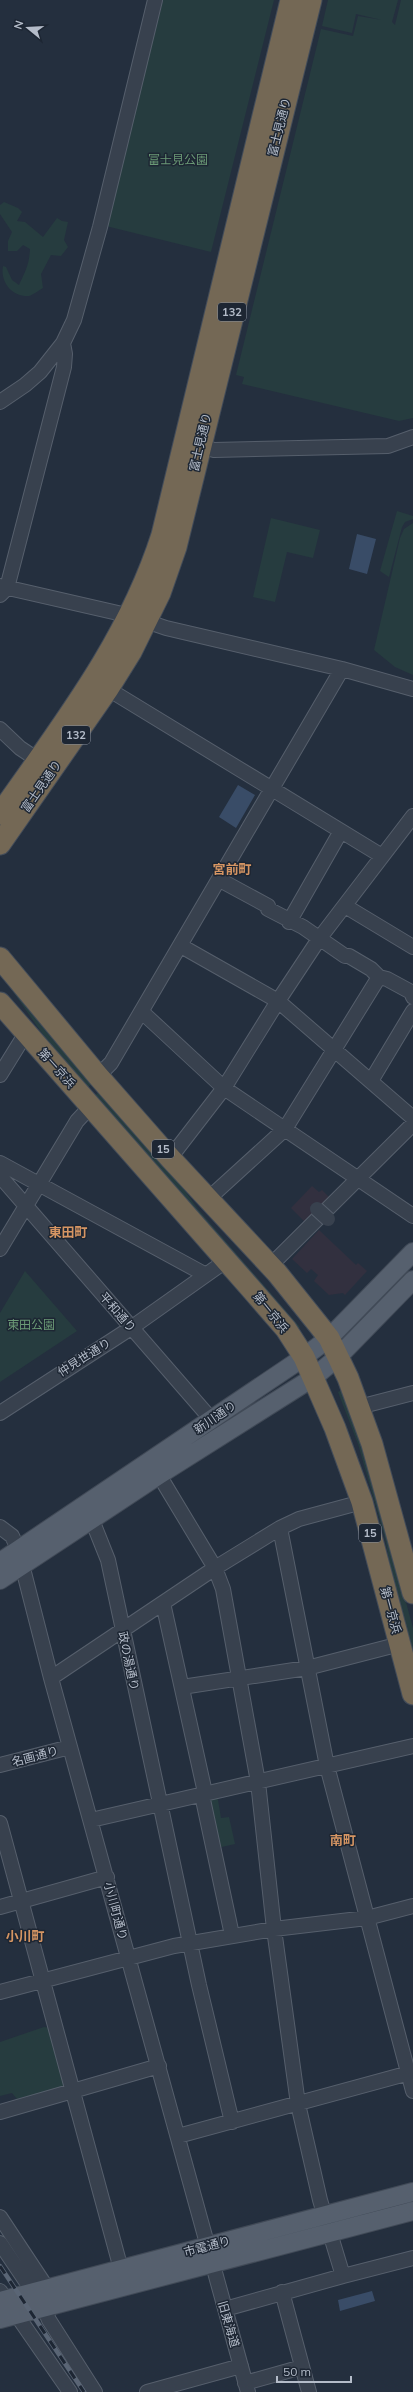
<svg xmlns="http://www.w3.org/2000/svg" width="413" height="2392" font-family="Mulish,'Noto Sans JP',sans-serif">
	<rect width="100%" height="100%" fill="#242f3e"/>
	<path fill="#32303f" d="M 312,1186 L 319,1192 L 322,1190 L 329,1197 L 305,1222 L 291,1208 Z
		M 319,1230 L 356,1265 L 358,1263 L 367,1271 L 345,1295 L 343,1293 L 329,1295 L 314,1281 L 318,1275 L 311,1269 L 307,1273 L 292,1259 Z"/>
	<path fill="#263c3f" d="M 163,0 L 274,0 L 211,252 L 106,226 Z
		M 328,0 L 398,0 L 392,22 L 395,25 L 401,0 L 413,0 L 413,418 L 399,421 L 242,384 L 244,377 L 236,375 L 321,29 L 353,36 L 358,16 L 382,20 L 356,14 L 352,33 L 322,26 Z
		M 4,202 L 18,208 L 22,212 L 17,221 L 25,222 L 43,237 L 57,218 L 62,221 L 68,222 L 64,240 L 68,247 L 61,256 L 51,255 L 41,274 L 43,288 C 39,290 33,295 29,296 C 12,297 0,282 3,266 L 6,267 L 12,280 L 19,285 C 26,270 29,265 30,249 L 23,245 L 17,251 L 8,251 L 8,241 L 12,232 L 0,214 L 0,205 Z
		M 397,511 L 413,516 L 413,519 L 405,522 L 402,527 L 389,577 L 380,571 Z
		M 271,518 L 320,530 L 313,558 L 287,552 L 275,602 L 253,597 Z
		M 413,523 L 413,675 L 395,667 L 374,650 L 400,538 L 404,529 Z
		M 0,973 L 93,1083 L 87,1088 L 62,1062 Z
		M 100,1091 L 172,1172 L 197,1208 L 300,1327 L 297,1330 L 94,1096 Z
		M 25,1271 L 77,1331 L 0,1382 L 0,1313 Z
		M 342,1390 L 367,1459 L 413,1628 L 413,1660 L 394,1588 L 385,1538 L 358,1444 L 338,1392 Z
		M 217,1794 L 221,1818 L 229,1817 L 235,1844 L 217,1848 L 206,1797 Z
		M 44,2027 L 50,2028 L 64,2083 L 63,2087 L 17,2099 L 12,2093 L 0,2096 L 0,2042 Z"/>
	<path fill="#394c67" d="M 357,534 L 376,539 L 367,574 L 349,569 Z
		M 238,785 L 255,795 L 236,828 L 219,817 Z
		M 372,2291 L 375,2301 L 340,2311 L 338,2300 Z"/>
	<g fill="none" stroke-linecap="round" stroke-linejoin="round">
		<g stroke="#565f6c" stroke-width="16">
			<path id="minor" d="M 0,402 L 25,385 L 40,372 L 63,343 L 74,320 L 100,227 L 155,0
				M 199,446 L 214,450 L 388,446 L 413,437
				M 0,586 L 131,616 L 166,628 L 342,669 L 413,689
				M 0,595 L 7,588 L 64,367 L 65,354 L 63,343
				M 108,689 L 382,856
				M 0,729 L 20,748 L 38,760
				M 220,880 L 268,906 L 268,909 L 303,927 L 345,956 L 349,956 L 371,969 L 379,977 L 387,979 L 411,992 L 413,997
				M 345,906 L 413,947
				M 289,922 L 341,831
				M 181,946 L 278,1001 L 413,1118
				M 142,1012 L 224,1088 L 413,1216
				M 0,1075 L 26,1033
				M 98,1076 L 111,1063 L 342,669
				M 371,1081 L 413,1011
				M 170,1158 L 224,1088 L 278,1001 L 319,939 L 413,816
				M 0,1163 L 206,1275
				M 0,1176 L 211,1419
				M 207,1200 L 285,1129 L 379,977
				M 0,1249 L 77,1121 L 91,1106
				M 270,1266 L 413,1124
				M 359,1407 L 413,1393
				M 0,1413 L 131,1328 L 227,1260
				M 159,1475 L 215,1568 L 223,1589 L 258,1782 L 274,1929 L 298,2104 L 320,2200 L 343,2276 L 413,2258
				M 92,1520 L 108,1560 L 199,1985 L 232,2122
				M 0,1527 L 12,1536 L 18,1549 L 51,1678 L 248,2392
				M 280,1528 L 327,1766 L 413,2091
				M 163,1603 L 204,1788 L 202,1795 L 232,1935
				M 51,1678 L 215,1568 L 280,1528 L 299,1519 L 362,1502
				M 182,1687 L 307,1668 L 400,1644
				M 0,1765 L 70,1747
				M 91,1820 L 413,1746
				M 0,1823 L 121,2269
				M 0,1907 L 107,1877
				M 0,1992 L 174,1946 L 274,1929 L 367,1918 L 413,1906
				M 0,2112 L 159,2066
				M 178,2136 L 413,2072
				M 0,2217 L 47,2288 L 46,2297
				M 0,2243 L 44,2308 L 49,2320 L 95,2392
				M 0,2291 L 70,2392
				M 282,2292 L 309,2392
				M 225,2309 L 343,2276
				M 245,2383 L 302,2367
				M 147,2392 L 241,2366"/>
		</g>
		<g stroke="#414a57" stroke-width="20">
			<path id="major" d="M 0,1562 L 304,1357 L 329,1338 L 413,1252
				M 0,1580 L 159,1475 L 314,1377 L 338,1357 L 413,1280
				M 0,2301 L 413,2192
				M 0,2319 L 413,2211"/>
		</g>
		<g stroke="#434c59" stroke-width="23">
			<path id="highway" d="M 0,814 C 63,724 128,641 162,535 L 291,0
				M 0,844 L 108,689 L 131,652 L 160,593 L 176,547 L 311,0
				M 0,958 L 98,1076 L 170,1158 L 277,1273 L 329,1338 L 348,1378 L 372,1444 L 413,1593
				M 0,1003 L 253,1291 L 286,1329 L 304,1357 L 335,1428 L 362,1502 L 413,1694"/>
		</g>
		<use href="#minor" stroke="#38414e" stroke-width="14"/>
		<use href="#major" stroke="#56606e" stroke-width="18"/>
		<use href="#highway" stroke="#746855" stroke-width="21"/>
		<g stroke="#5a6575" stroke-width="4.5">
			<path id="rail" d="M 0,2266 L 84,2392"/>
		</g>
		<use href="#rail" stroke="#1d2633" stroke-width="3" stroke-dasharray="9" stroke-linecap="butt"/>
		<g stroke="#565f6c" stroke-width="16" stroke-linecap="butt">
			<path id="minor-bridge" d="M 317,1209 L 328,1219"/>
		</g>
		<use href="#minor-bridge" stroke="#38414e" stroke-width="14"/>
	</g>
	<g text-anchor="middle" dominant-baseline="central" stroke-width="3" stroke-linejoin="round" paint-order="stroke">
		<g fill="#1d2633" stroke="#878f9c" stroke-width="1">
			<rect x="218" y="303" width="28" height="18" rx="3"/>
			<rect x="62" y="726" width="28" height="18" rx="3"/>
			<rect x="152" y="1140" width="22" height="18" rx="3"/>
			<rect x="359" y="1524" width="22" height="18" rx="3"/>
		</g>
		<g font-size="11" font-weight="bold" fill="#b4bcc9">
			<text x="232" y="312">132</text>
			<text x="76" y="735">132</text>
			<text x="163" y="1149">15</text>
			<text x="370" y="1533">15</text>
		</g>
		<g font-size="12" fill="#b4bcc9" stroke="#1d2633">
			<text transform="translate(279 127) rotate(-76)">富士見通り</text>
			<text transform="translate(200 442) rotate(-77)">富士見通り</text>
			<text transform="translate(41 786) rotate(-55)">富士見通り</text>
			<text transform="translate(57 1068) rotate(48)">第一京浜</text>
			<text transform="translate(118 1312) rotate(49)">平和通り</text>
			<text transform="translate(271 1312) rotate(51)">第一京浜</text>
			<text transform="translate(84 1357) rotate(-32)">仲見世通り</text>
			<text transform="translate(215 1417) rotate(-34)">新川通り</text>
			<text transform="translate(391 1610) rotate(75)">第一京浜</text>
			<text transform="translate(129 1661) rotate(78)">政の湯通り</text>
			<text transform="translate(35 1756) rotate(-15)">名画通り</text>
			<text transform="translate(116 1911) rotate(75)">小川町通り</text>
			<text transform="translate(207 2246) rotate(-15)">市電通り</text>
			<text transform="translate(229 2324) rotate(74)">旧東海道</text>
		</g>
		<g font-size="12" fill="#6b9a76" stroke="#1d2633">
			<text x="178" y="159">富士見公園</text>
			<text x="31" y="1324">東田公園</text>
		</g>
		<g font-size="13" font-weight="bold" fill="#d59563" stroke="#1d2633">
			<text x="232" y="869">宮前町</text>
			<text x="68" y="1232">東田町</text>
			<text x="343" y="1840">南町</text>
			<text x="25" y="1936">小川町</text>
		</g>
	</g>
	<g transform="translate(28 28) rotate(288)" stroke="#1d2633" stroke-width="3" paint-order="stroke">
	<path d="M0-3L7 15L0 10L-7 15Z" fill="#b4bcc9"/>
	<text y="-6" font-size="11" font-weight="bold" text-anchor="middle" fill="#b4bcc9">N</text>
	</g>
	<path d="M277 2376v6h74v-6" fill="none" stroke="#b4bcc9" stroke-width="2"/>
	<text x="283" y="2376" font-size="12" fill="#b4bcc9" stroke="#1d2633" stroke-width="3" paint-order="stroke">50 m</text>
</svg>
